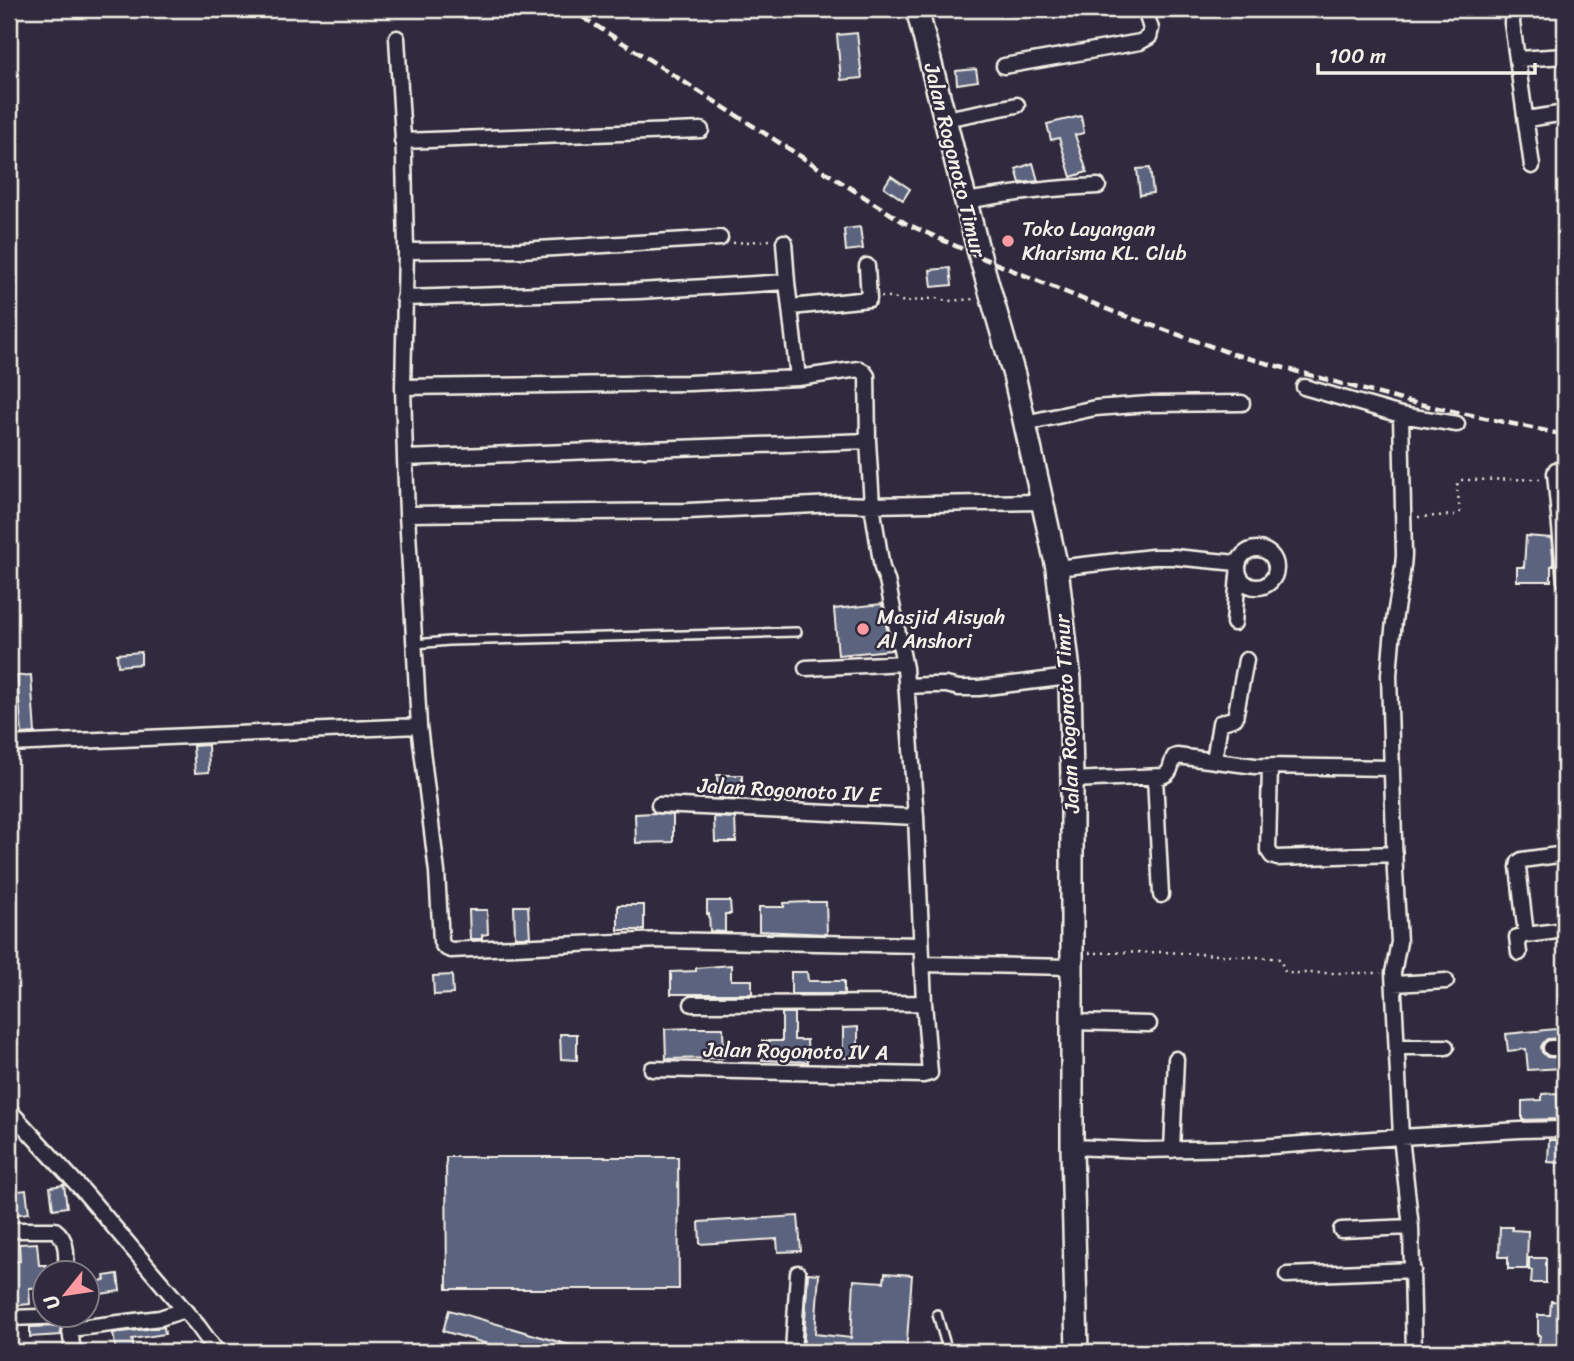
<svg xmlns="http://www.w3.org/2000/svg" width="1574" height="1361" font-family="Sriracha,sans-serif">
	<rect width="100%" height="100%" fill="#2f2a3d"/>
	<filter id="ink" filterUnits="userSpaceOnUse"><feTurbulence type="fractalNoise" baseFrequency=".0143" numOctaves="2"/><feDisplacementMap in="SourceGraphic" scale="14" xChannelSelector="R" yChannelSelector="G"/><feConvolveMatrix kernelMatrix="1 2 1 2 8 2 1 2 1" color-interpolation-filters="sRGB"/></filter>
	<g filter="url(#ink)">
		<path fill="#5c637f" stroke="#f4f1e8" stroke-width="2" d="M 857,33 L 862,78 L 841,80 L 837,35 Z
			M 976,69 L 978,81 L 957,84 L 956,71 Z
			M 1081,116 L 1084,133 L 1075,135 L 1087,172 L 1071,177 L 1059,138 L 1051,140 L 1047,124 Z
			M 1033,163 L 1038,181 L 1020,183 L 1016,169 Z
			M 1150,168 L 1153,193 L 1140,195 L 1137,169 Z
			M 891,176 L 910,189 L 903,200 L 884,187 Z
			M 860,227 L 863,249 L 846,251 L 844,229 Z
			M 950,268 L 952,285 L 932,287 L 930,270 Z
			M 1526,536 L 1551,538 L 1553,556 L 1553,566 L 1551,566 L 1551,581 L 1517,581 L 1517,567 L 1524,567 Z
			M 882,604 L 891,650 L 838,655 L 834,609 Z
			M 141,652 L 141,664 L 118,666 L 117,654 Z
			M 31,675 L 35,733 L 22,734 L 17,676 Z
			M 208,745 L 209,772 L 195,773 L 193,746 Z
			M 717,775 L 742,775 L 742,799 L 718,798 Z
			M 654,813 L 673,815 L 673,842 L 636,843 L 635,814 Z
			M 714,817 L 735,818 L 736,842 L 715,842 Z
			M 707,901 L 730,901 L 731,914 L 725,914 L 725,932 L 710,931 L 709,914 L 707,914 Z
			M 810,902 L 826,902 L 827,934 L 759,931 L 759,907 L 784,907 L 784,903 Z
			M 618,905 L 644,905 L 644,930 L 618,930 Z
			M 514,906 L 528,906 L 530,937 L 515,937 Z
			M 469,910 L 487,910 L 488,934 L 482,935 L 482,939 L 470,939 Z
			M 731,965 L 731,980 L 752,980 L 752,994 L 671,994 L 671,972 L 696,971 L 696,968 Z
			M 791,972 L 807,972 L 808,981 L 844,981 L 844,994 L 791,994 Z
			M 452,975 L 453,994 L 434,995 L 433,976 Z
			M 782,1013 L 794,1013 L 794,1040 L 807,1040 L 808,1062 L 762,1060 L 762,1041 L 782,1041 Z
			M 858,1027 L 858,1058 L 843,1058 L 843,1028 Z
			M 694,1028 L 723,1028 L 724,1058 L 666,1059 L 665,1029 Z
			M 1565,1028 L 1565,1038 L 1547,1039 L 1543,1043 L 1541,1047 L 1542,1052 L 1547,1057 L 1564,1058 L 1564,1068 L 1528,1070 L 1526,1049 L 1508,1051 L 1506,1034 Z
			M 560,1034 L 577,1034 L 577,1060 L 561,1059 Z
			M 1557,1093 L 1559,1119 L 1522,1120 L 1522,1101 L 1542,1100 L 1542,1094 Z
			M 1549,1140 L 1563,1140 L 1561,1163 L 1548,1162 Z
			M 446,1157 L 678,1157 L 679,1289 L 447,1289 Z
			M 64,1185 L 67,1207 L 53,1209 L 50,1187 Z
			M 26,1190 L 29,1213 L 13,1215 L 10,1192 Z
			M 798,1216 L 801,1251 L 778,1252 L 777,1239 L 700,1244 L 699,1222 Z
			M 1500,1227 L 1512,1227 L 1512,1230 L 1528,1231 L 1527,1269 L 1508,1269 L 1508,1257 L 1499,1257 Z
			M 37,1243 L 39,1265 L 46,1265 L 46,1287 L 29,1288 L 30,1304 L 9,1306 L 9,1262 L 20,1261 L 19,1244 Z
			M 1529,1258 L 1546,1258 L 1546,1283 L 1531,1283 L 1532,1270 L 1529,1270 Z
			M 808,1273 L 819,1274 L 815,1334 L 851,1338 L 854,1280 L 884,1282 L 885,1273 L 912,1275 L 906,1352 L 803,1352 Z
			M 118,1274 L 120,1291 L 88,1296 L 88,1283 L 105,1280 L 104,1276 Z
			M 1551,1301 L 1565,1302 L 1565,1313 L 1562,1313 L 1561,1352 L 1538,1352 L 1540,1335 L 1538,1335 L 1538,1315 L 1550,1315 Z
			M 449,1310 L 583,1349 L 582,1352 L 515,1352 L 443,1331 Z
			M 60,1326 L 61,1335 L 30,1337 L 30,1327 Z
			M 164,1327 L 165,1334 L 132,1339 L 134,1352 L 116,1352 L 113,1333 Z"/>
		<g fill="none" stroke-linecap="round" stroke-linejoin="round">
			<g stroke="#f4f1e8" stroke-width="12">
				<path id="service" d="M 415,644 L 449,641 L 797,632
					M 937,1314 L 948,1352"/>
			</g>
			<g stroke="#f4f1e8" stroke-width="19">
				<path id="minor" d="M 1513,9 L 1512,23 L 1532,166
					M 397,38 L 404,156 L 406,251 L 403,387 L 405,458
					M 1518,59 L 1565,56
					M 1004,66 L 1140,42 L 1149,37 L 1151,29 L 1145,9
					M 945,119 L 1017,105
					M 1527,119 L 1565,113
					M 402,141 L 701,130
					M 966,201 C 1010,193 1054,188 1098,186
					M 784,242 L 787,282
					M 406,251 L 521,250 L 720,238
					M 404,298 L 639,291 L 787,282 L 798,378
					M 791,307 L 869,299 L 867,266
					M 403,387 L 689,383 L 798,378 L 859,369 L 864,372 L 867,376 L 868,441
					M 1304,387 L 1401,415 L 1457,424
					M 1401,415 L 1404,555 C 1403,574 1399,590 1396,609 C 1392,631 1391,653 1389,675 L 1395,872 L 1399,942 L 1393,973 L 1401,1137 L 1411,1227 L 1414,1352
					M 1025,423 L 1095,408 L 1149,404 L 1242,403
					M 1565,468 L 1556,470 L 1555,473 L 1565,581
					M 407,514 L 688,511 L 836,504 L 872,505 L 1043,502
					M1238 568a19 19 0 1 1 38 0a19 19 0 1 1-38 0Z
					M 1057,568 L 1152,557 L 1174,557 L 1237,563
					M 1234,623 L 1238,575
					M 806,668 L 904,663
					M 906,686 L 930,685 L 946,685 L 959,688 L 979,688 L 1069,677
					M 419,726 L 437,872 L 441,941 C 443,947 445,948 451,950 L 660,940 L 921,945
					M 9,744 L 419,726 L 407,514 L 405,458 L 868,441 L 872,505 L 882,568 L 887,580 L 905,668 L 916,817 L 924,1003 L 930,1073 L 923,1075 L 652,1069
					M 1214,761 L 1220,723 L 1235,718 L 1246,660
					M 1270,767 L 1268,850 L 1272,856 L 1277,858 L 1395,854
					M 1155,777 L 1161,895
					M 1072,780 L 1162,776 C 1172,773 1170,766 1174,757 L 1177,756 L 1255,766 L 1392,768
					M 659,805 L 916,817
					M 1565,854 L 1522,860 L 1519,862 L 1518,867 L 1526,935 L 1565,930
					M 1519,953 L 1517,937 L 1526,935
					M 922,964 L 1072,967
					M 1394,984 L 1446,981
					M 692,1004 L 924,1003
					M 1072,1022 L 1149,1024
					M 1397,1047 L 1446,1047
					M 1551,1048 L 1565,1048
					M 9,1110 L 85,1193 L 198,1326 L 217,1352
					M 1072,1147 L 1143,1150 L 1243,1148 L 1401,1137 L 1520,1130 L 1565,1129
					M 1172,1150 L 1176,1059
					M 9,1230 L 55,1230 C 69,1240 66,1258 66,1274
					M 1341,1230 L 1411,1227
					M 1287,1275 L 1413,1270
					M 9,1318 L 69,1316
					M 69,1322 L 73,1352
					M 70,1329 L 160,1318 L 184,1310
					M 793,1352 L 798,1273"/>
			</g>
			<g stroke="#f4f1e8" stroke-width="26">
				<path id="secondary" d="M 917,9 L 979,253 L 1014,375 L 1057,568 L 1070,680 L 1072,780 L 1072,1147 L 1077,1352"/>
			</g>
			<path stroke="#f4f1e8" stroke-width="2.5" stroke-dasharray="2 5" stroke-linecap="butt" d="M 733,243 L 771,240
				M 881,297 L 891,297 L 904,302 L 936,298 L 948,301 L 974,299
				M 1418,517 L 1455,515 L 1460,512 L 1457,485 L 1460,480 L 1541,479
				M 1089,953 L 1165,952 L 1273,958 L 1280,959 L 1285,972 L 1288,973 L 1381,973"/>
			<use href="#service" stroke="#2f2a3d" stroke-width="7"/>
			<use href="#minor" stroke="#2f2a3d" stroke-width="14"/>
			<use href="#secondary" stroke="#2f2a3d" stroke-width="21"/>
			<path stroke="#f4f1e8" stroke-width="4.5" stroke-dasharray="10 5" stroke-linecap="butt" d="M 570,9 L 905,223 L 980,257 L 1114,312 L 1233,354 L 1405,401 L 1565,435"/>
		</g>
	</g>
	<g fill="#ff9aa2" stroke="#2f2a3d" stroke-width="2.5">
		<circle cx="1008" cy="241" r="7"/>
		<circle cx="863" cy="629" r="7"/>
	</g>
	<g text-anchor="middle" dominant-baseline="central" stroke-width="5" stroke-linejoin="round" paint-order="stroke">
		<g font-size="21" fill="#f4f1e8" stroke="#2f2a3d">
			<text transform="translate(955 160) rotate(76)">Jalan Rogonoto Timur</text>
			<text transform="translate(1067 714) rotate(-93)">Jalan Rogonoto Timur</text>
			<text transform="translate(789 790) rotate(3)">Jalan Rogonoto IV E</text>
			<text transform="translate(796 1051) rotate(1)">Jalan Rogonoto IV A</text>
		</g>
		<g font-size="21" fill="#f4f1e8" stroke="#2f2a3d" text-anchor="start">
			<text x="1022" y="229">Toko Layangan<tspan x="1022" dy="24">Kharisma KL. Club</tspan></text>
			<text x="877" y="617">Masjid Aisyah<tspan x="877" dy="24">Al Anshori</tspan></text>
		</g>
	</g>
	<rect width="1574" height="1361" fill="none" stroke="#2f2a3d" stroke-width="35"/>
	<rect x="18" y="18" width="1539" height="1326" fill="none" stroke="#f4f1e8" stroke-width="2.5" filter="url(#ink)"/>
	<g transform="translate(66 1294) rotate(240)"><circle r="33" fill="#2f2a3d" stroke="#7e7a81" stroke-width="2"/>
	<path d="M0-5L12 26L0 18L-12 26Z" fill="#ff9aa2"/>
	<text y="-10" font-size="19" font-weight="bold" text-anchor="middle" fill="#f4f1e8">U</text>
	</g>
	<path d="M1318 63v10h217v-10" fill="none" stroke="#f4f1e8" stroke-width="3.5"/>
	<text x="1329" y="63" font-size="21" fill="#f4f1e8" stroke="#2f2a3d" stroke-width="5" paint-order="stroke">100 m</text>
</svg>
